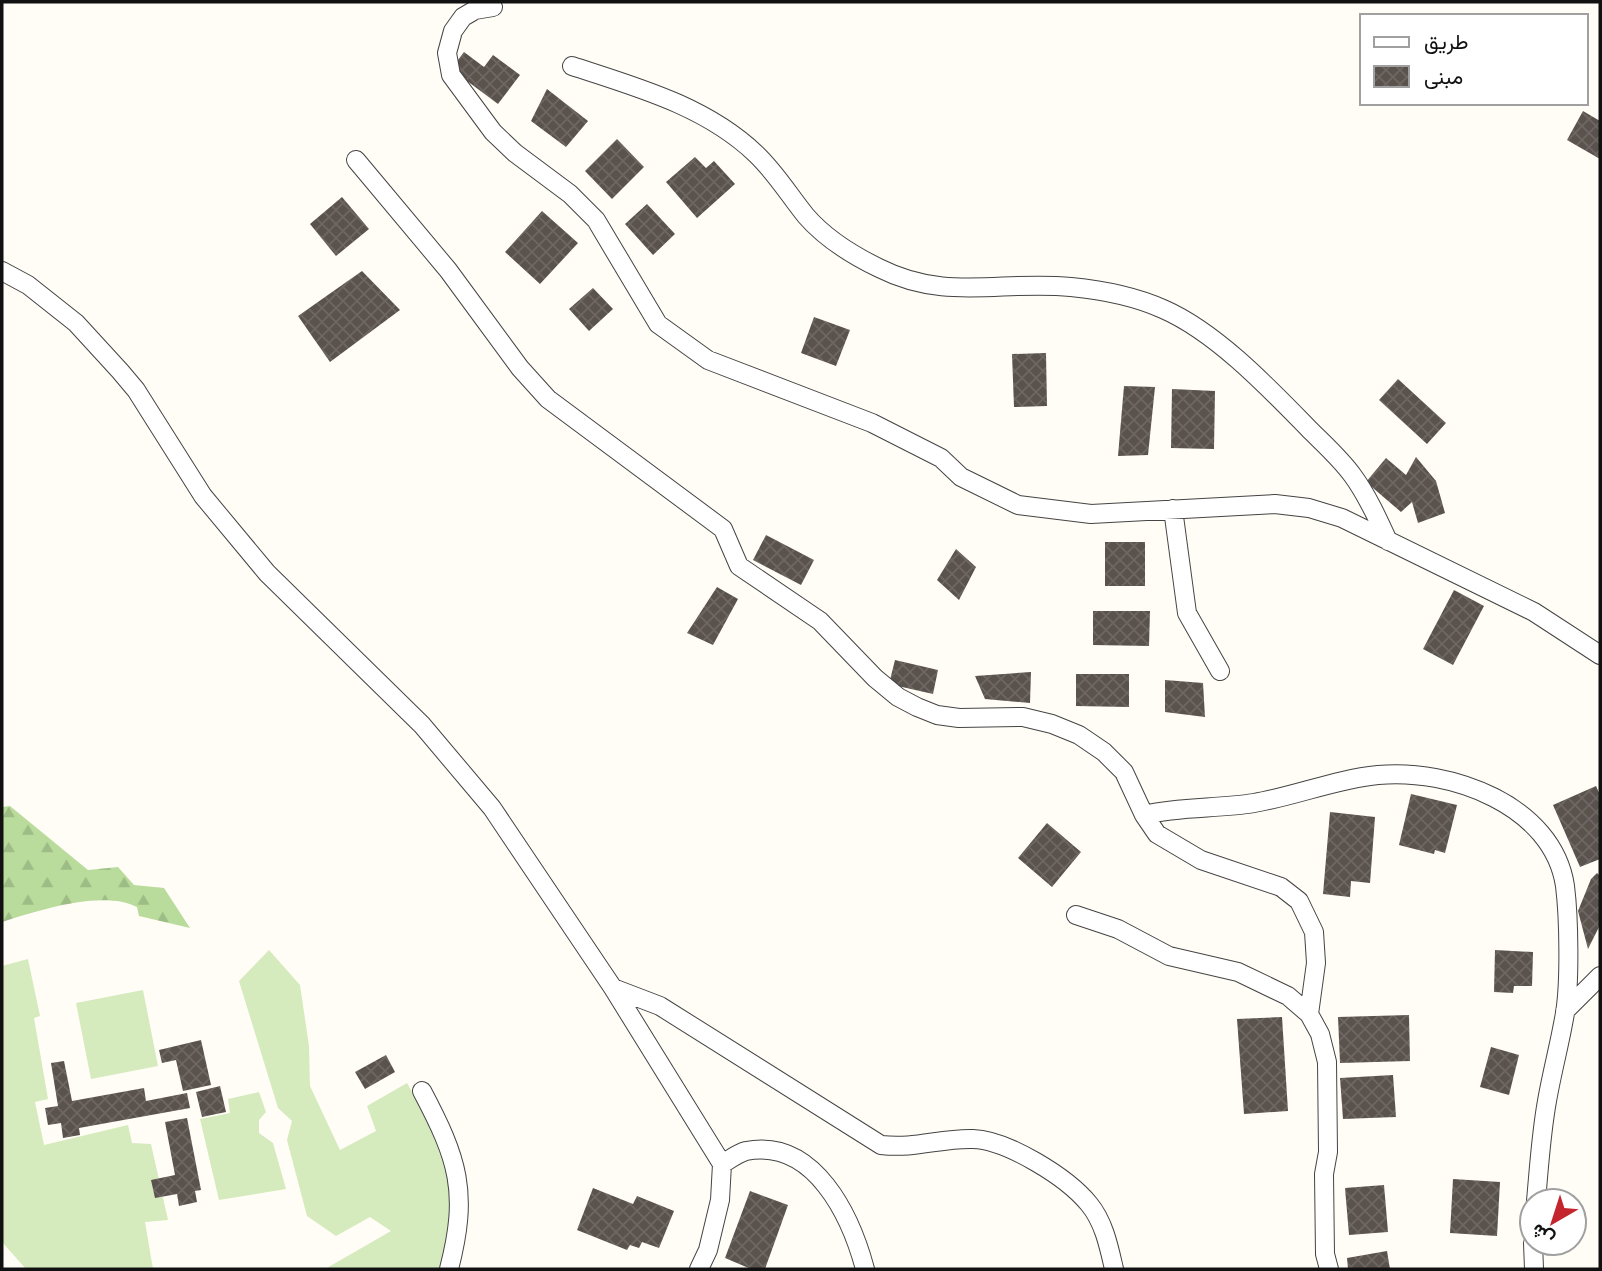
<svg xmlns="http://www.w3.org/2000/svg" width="1602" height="1271" font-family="'PT Serif',Vazirmatn,serif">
	<defs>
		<pattern id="forest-firs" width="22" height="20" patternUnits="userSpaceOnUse" patternTransform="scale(1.75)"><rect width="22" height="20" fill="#b9dc9c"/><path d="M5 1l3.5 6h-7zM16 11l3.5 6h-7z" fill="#9ebc85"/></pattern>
		<pattern id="building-cross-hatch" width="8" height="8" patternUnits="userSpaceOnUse" patternTransform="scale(1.75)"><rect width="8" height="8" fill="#5a524d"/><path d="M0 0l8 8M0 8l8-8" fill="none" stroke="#6d6662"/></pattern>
	</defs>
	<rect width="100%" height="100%" fill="#fffdf5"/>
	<path fill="#d5ebbd" d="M 269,950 L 300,985 L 309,1046 L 310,1086 L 340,1150 L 376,1131 L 367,1106 L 407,1083 L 446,1150 L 455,1187 L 441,1269 L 325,1269 L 391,1231 L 370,1217 L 336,1236 L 307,1216 L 287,1140 L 292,1121 L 278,1108 L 239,981 Z
		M 28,959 L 40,1016 L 34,1018 L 48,1099 L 35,1102 L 44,1145 L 128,1125 L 132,1143 L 151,1144 L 168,1220 L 145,1222 L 153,1269 L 26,1269 L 2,1242 L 2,966 Z
		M 143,990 L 158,1066 L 91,1079 L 76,1003 Z
		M 259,1092 L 266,1112 L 259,1120 L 259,1133 L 273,1143 L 286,1189 L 219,1200 L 200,1119 L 230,1113 L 228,1099 Z"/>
	<path fill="url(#forest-firs)" d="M 10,806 L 88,870 L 118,867 L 134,885 L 164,888 L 190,928 L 139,916 L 137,907 C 103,889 36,911 2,922 L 2,807 Z"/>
	<path fill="url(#building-cross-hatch)" d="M 464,52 L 484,67 L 493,55 L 520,75 L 498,104 L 451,69 Z
		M 547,89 L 588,121 L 566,147 L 531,121 Z
		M 1583,111 L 1600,121 L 1600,159 L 1567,140 Z
		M 617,139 L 644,167 L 612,199 L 585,171 Z
		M 695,157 L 706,168 L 714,161 L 735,184 L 697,218 L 666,182 Z
		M 342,197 L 369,229 L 336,256 L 310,224 Z
		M 647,204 L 675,234 L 653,255 L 625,224 Z
		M 542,211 L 578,243 L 540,284 L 505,252 Z
		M 362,271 L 400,310 L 330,362 L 298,316 Z
		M 593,288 L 613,309 L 589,331 L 569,309 Z
		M 814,317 L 850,330 L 836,366 L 801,353 Z
		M 1046,353 L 1047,406 L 1014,407 L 1012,354 Z
		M 1398,379 L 1446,423 L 1427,444 L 1379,400 Z
		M 1124,386 L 1155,387 L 1148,455 L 1118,456 Z
		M 1172,389 L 1215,391 L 1214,449 L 1171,448 Z
		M 1416,457 L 1436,481 L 1445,513 L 1418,523 L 1412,502 L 1401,512 L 1366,482 L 1386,458 L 1406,475 Z
		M 766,535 L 814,560 L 801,585 L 753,560 Z
		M 1105,542 L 1145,542 L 1145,586 L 1105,586 Z
		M 956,549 L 976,567 L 959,600 L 937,580 Z
		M 717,587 L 738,599 L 713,645 L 687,633 Z
		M 1454,590 L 1484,606 L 1453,665 L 1423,649 Z
		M 1093,611 L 1150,611 L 1149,646 L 1093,645 Z
		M 895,660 L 938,670 L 933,694 L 889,684 Z
		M 1031,672 L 1030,703 L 985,699 L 975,676 Z
		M 1076,674 L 1129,674 L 1129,707 L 1076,706 Z
		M 1165,680 L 1203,683 L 1205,717 L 1165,712 Z
		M 1596,786 L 1600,795 L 1600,859 L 1580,867 L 1553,805 Z
		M 1411,794 L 1457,805 L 1445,853 L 1435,850 L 1434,854 L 1399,845 Z
		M 1330,812 L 1375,817 L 1370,883 L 1351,881 L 1350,897 L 1323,894 Z
		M 1047,823 L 1081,852 L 1052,887 L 1018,858 Z
		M 1597,873 L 1600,876 L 1600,925 L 1588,949 L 1578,911 L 1591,879 Z
		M 1495,950 L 1533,952 L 1532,986 L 1514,986 L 1513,993 L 1494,992 Z
		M 1409,1015 L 1410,1061 L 1340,1063 L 1338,1017 Z
		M 1282,1017 L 1288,1111 L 1244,1114 L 1237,1019 Z
		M 201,1040 L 211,1085 L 183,1091 L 176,1060 L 162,1063 L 159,1050 Z
		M 1491,1047 L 1519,1055 L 1509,1095 L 1480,1087 Z
		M 386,1055 L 395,1072 L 365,1089 L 355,1072 Z
		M 64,1061 L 72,1101 L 144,1088 L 146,1101 L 187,1093 L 190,1108 L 79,1128 L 80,1135 L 63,1138 L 61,1123 L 48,1125 L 45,1108 L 58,1106 L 51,1063 Z
		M 1393,1075 L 1396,1117 L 1343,1119 L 1340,1078 Z
		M 220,1086 L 226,1112 L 202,1117 L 196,1092 Z
		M 187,1118 L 201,1190 L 195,1191 L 197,1202 L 179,1206 L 177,1194 L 155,1198 L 151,1180 L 175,1175 L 165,1122 Z
		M 1453,1179 L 1500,1182 L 1497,1236 L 1450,1233 Z
		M 1384,1185 L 1388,1232 L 1349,1235 L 1345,1188 Z
		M 593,1188 L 633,1204 L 637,1196 L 674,1211 L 659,1248 L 642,1242 L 639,1248 L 630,1245 L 627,1250 L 577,1230 Z
		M 750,1191 L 788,1205 L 765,1269 L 751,1269 L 725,1258 Z
		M 1387,1251 L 1390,1269 L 1348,1269 L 1347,1258 Z"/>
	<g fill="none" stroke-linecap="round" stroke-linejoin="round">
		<g stroke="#444" stroke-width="20">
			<path id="street" d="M 493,7 L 475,10 L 463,17 L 453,31 L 447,53 L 451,75 L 493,132 L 515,153 L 570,194 L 596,220 L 658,324 L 708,360 L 872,423 L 941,458 L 961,477 L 1018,505 L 1091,514 L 1275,504 L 1309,508 L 1342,518 L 1534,612 L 1600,655
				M 572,66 C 636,87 706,106 756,154 C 776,173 789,195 806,216 C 826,239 852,255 879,268 C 946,302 1001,280 1071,287 C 1102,290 1134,296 1163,309 C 1216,332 1269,388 1309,429 C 1324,444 1341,459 1353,476 C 1367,495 1378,519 1388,541
				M 356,160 L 448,270 L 520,368 L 548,399 L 723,529 L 739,566 L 820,621 L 875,678 L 898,697 L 917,707 L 937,715 L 959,718 L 1023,717 L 1052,724 L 1079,735 L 1104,752 L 1124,772 L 1144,815
				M 2,271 L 28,285 L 76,323 L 120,371 L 136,390 L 203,496 L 267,573 L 422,725 L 492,808 L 613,988 L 722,1164 L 720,1200 L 708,1250 L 699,1269
				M 1173,509 L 1187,613 L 1220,671
				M 1076,915 L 1118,929 L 1169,956 L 1238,972 L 1288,996 L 1309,1014
				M 613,988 L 660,1006 L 881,1145 C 916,1149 940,1138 973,1139 C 1007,1140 1067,1177 1089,1204 C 1104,1222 1109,1247 1114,1269
				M 1565,1011 L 1600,976
				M 422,1091 C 458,1159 469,1192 449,1269
				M 722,1164 C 729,1160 738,1153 746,1151 C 815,1138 851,1217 865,1269
				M 1533,1243 L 1534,1269
				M 1329,1269 L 1325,1254 L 1324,1174 L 1328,1152 L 1327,1062 L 1320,1034 L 1309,1014 L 1316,963 L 1314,932 L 1299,901 L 1281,887 L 1201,860 L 1157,834 L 1144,815 C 1180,806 1218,809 1254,803 C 1296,796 1336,779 1378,775 C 1450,768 1553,805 1565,886 C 1569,918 1570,982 1565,1013 C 1560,1043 1552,1072 1547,1101 C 1541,1134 1539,1168 1536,1201"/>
		</g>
		<use href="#street" stroke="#fff" stroke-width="18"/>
	</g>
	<rect width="1602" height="1271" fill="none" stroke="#111111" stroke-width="7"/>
	<rect x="1360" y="14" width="228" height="91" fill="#ffffff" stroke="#a0a0a0" stroke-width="2"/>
	<rect x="1374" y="37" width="35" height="10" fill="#ffffff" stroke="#a0a0a0" stroke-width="2"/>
	<text x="1424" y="49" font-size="21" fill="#111111">طريق</text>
	<rect x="1374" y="66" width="35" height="21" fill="url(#building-cross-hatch)" stroke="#a0a0a0" stroke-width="2"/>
	<text x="1424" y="84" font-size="21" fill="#111111">مبنى</text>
	<g transform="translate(1553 1222) rotate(219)"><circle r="33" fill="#ffffff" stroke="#a0a0a0" stroke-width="2"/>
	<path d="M0-5L12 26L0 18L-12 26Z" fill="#c4262e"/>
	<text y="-10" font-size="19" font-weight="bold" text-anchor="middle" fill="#111111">ش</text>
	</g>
</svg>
